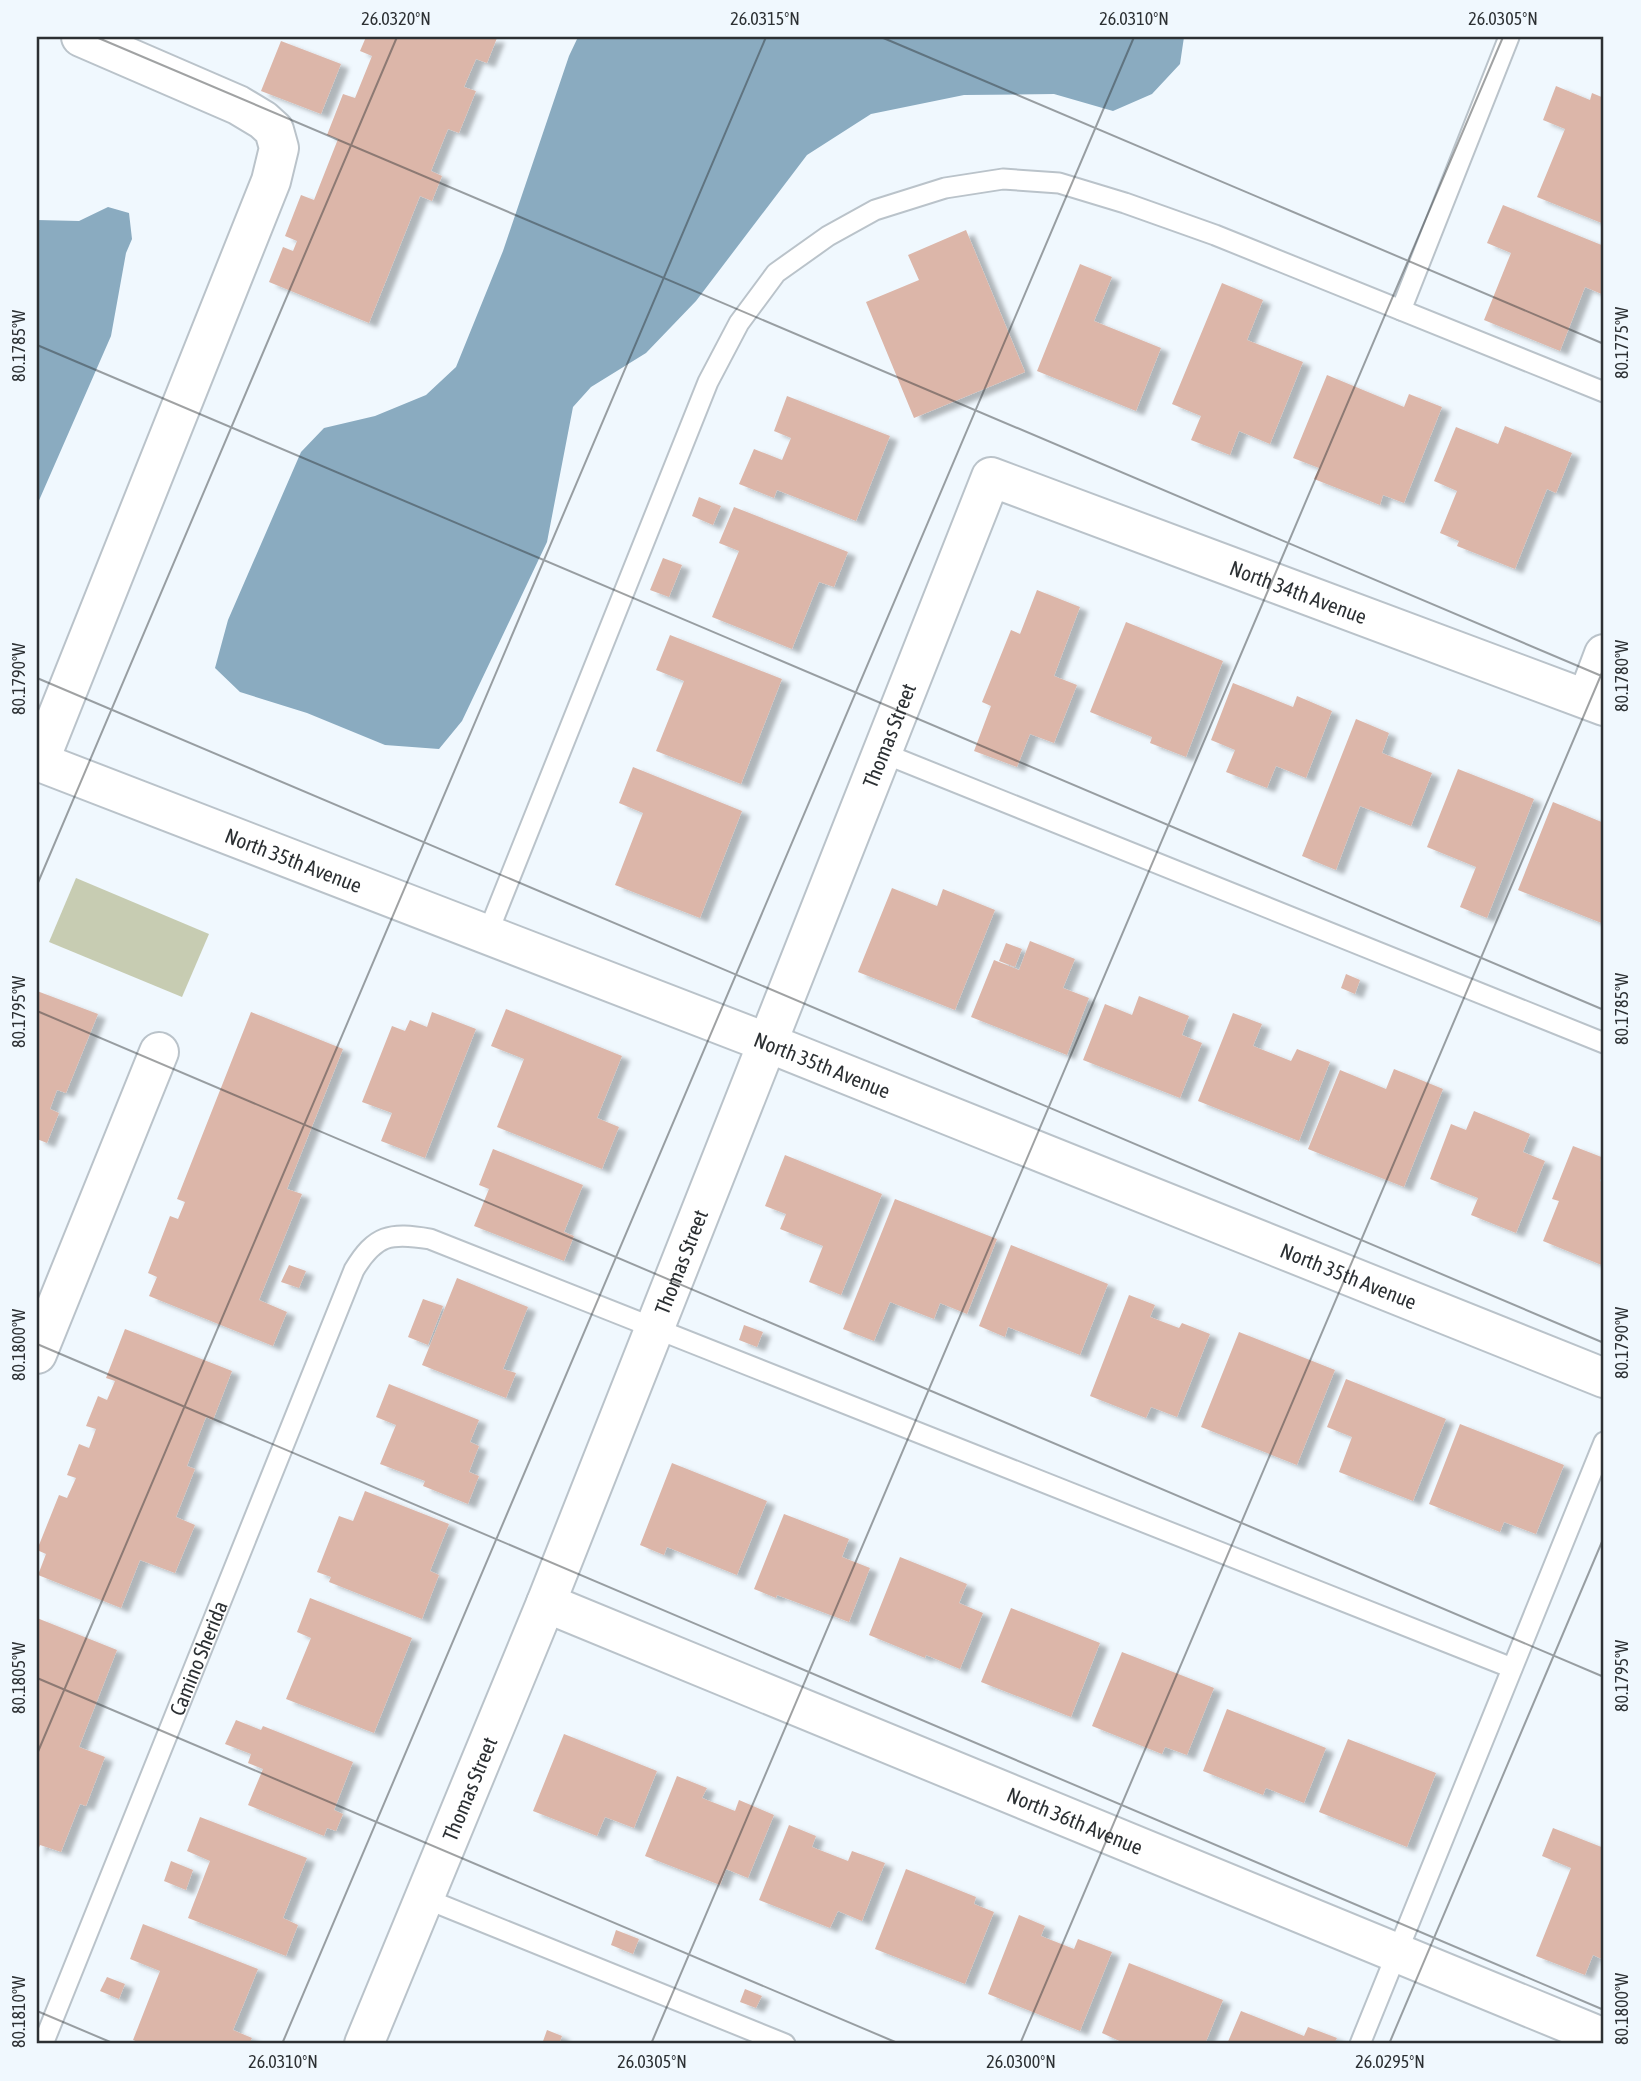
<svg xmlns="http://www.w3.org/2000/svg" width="1641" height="2081" font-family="'Asap Condensed',sans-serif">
	<defs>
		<filter id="shadow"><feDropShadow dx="8" dy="4.5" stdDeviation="2" flood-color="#0004"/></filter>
	</defs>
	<rect width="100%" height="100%" fill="#f0f8fe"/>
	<path fill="#c7ccb2" d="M 76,878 L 209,934 L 182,997 L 49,942 Z"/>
	<path fill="#8aabc0" d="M 578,37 L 1184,37 L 1180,64 L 1152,94 L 1113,111 L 1054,94 L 964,95 L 871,114 L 807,155 L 696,301 L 646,353 L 591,387 L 573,407 L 547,542 L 462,721 L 439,749 L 385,745 L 307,713 L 240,692 L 215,668 L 228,620 L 301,452 L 324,428 L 375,416 L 426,395 L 456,367 L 503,251 L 569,56 Z
		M 108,207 L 129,213 L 132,239 L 126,253 L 111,336 L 37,505 L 37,220 L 79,221 Z"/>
	<path fill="#dcb6a9" filter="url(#shadow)" d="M 366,37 L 497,38 L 487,63 L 476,59 L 464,87 L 476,91 L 459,133 L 448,129 L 431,171 L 442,176 L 432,201 L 420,196 L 369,323 L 269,282 L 283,247 L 293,251 L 297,241 L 285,236 L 301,195 L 314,200 L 338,139 L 327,135 L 343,94 L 355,98 L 372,56 L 360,51 Z
		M 281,41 L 341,64 L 321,114 L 261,91 Z
		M 1556,86 L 1590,100 L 1592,93 L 1604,98 L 1604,224 L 1537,197 L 1565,129 L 1543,120 Z
		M 1503,205 L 1604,246 L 1604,295 L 1585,287 L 1560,351 L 1484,320 L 1511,253 L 1487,243 Z
		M 966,230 L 1025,372 L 914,418 L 866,302 L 919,280 L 908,255 Z
		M 1080,264 L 1112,277 L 1094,321 L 1161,348 L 1136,411 L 1037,371 Z
		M 1222,283 L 1263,300 L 1247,340 L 1303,362 L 1270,444 L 1239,431 L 1230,455 L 1191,440 L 1201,416 L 1172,404 Z
		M 1327,375 L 1404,407 L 1409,394 L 1442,407 L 1404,503 L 1383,495 L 1380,505 L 1314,479 L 1319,468 L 1293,458 Z
		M 787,396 L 890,436 L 856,521 L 777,490 L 774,498 L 739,484 L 754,449 L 782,460 L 791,438 L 774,431 Z
		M 1505,426 L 1572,453 L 1556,493 L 1547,489 L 1515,569 L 1457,546 L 1459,541 L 1440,533 L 1457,491 L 1434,481 L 1456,427 L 1498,444 Z
		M 699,497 L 721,506 L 713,525 L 692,516 Z
		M 734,507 L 848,552 L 834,587 L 819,582 L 792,649 L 712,617 L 739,551 L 719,543 Z
		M 663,558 L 682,565 L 669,597 L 650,590 Z
		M 1037,590 L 1080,607 L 1054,676 L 1077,685 L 1054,743 L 1030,734 L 1017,767 L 974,751 L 991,706 L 982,702 L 1011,630 L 1020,634 Z
		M 1126,622 L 1223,661 L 1186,757 L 1150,743 L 1152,737 L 1090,712 Z
		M 670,635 L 782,679 L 741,784 L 656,751 L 684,681 L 656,670 Z
		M 1233,683 L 1293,707 L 1297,696 L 1332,711 L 1306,778 L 1276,766 L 1267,788 L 1226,772 L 1235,750 L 1211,740 Z
		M 1356,719 L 1389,733 L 1382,753 L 1432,773 L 1411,826 L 1360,806 L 1336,870 L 1302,856 Z
		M 633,767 L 742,811 L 700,918 L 615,885 L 643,813 L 619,803 Z
		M 1458,769 L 1534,799 L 1487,918 L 1460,907 L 1476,867 L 1427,847 Z
		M 1553,802 L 1604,823 L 1604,924 L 1518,890 Z
		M 892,888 L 937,906 L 943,889 L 995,910 L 955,1010 L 858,972 Z
		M 1030,941 L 1075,959 L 1063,988 L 1089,998 L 1067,1055 L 971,1017 L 994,960 L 1019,970 Z
		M 1006,943 L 1022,949 L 1015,967 L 999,961 Z
		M 1346,974 L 1360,980 L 1355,994 L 1341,988 Z
		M 37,991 L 98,1014 L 66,1093 L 57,1090 L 50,1109 L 59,1113 L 47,1143 L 37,1139 Z
		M 1139,996 L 1189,1016 L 1182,1035 L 1202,1043 L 1180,1098 L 1083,1060 L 1105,1004 L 1132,1015 Z
		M 506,1009 L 622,1056 L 597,1118 L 619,1127 L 602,1169 L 497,1127 L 524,1059 L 491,1046 Z
		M 251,1012 L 343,1049 L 287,1189 L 302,1194 L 259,1300 L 287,1312 L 273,1346 L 149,1296 L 157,1277 L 148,1273 L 170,1216 L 178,1219 L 185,1202 L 177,1199 Z
		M 432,1012 L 476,1029 L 425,1158 L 381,1141 L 392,1113 L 362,1102 L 392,1026 L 405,1031 L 410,1020 L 427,1027 Z
		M 1233,1013 L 1262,1024 L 1253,1046 L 1291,1061 L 1297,1049 L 1330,1062 L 1299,1141 L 1198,1101 Z
		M 1394,1069 L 1443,1089 L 1404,1187 L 1308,1149 L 1340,1070 L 1386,1089 Z
		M 1474,1111 L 1530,1134 L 1523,1152 L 1545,1161 L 1516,1233 L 1471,1215 L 1478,1198 L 1430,1179 L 1451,1124 L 1466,1130 Z
		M 1573,1146 L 1604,1158 L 1604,1172 L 1600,1181 L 1604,1183 L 1604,1266 L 1543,1241 L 1559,1201 L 1552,1199 Z
		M 493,1149 L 583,1185 L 564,1232 L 574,1236 L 564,1261 L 474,1226 L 489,1189 L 479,1185 Z
		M 785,1155 L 882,1194 L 841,1295 L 809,1282 L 823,1246 L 780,1229 L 786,1214 L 765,1206 Z
		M 895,1199 L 997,1239 L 967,1314 L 940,1303 L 934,1319 L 890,1302 L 874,1341 L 843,1329 Z
		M 1011,1245 L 1108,1284 L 1080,1355 L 1008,1327 L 1005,1337 L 979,1326 Z
		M 289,1265 L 306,1271 L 299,1288 L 281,1282 Z
		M 457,1278 L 528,1307 L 503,1369 L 516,1373 L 506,1398 L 422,1365 Z
		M 1129,1295 L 1155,1305 L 1150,1317 L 1179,1328 L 1182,1323 L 1210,1334 L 1177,1417 L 1151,1407 L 1146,1418 L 1090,1396 Z
		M 423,1299 L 443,1306 L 428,1345 L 408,1337 Z
		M 744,1325 L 763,1332 L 757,1347 L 739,1340 Z
		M 125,1329 L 232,1371 L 213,1420 L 206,1417 L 187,1466 L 195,1469 L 176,1517 L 195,1525 L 175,1573 L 140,1560 L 121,1608 L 38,1575 L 46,1554 L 37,1550 L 59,1495 L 67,1498 L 76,1478 L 67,1475 L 79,1444 L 89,1448 L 96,1429 L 86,1426 L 98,1396 L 107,1400 L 115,1381 L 106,1378 Z
		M 1239,1332 L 1335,1370 L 1297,1465 L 1201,1427 Z
		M 1346,1379 L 1446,1419 L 1413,1501 L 1339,1472 L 1352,1437 L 1327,1427 Z
		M 389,1384 L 479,1420 L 470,1442 L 479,1446 L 469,1472 L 479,1476 L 468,1504 L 423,1486 L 425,1481 L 380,1464 L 396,1425 L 376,1417 Z
		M 1460,1424 L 1564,1465 L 1536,1534 L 1504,1522 L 1500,1532 L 1429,1504 Z
		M 672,1463 L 767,1501 L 737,1575 L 667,1547 L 664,1555 L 640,1545 Z
		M 365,1491 L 449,1524 L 430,1571 L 439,1575 L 422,1619 L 329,1582 L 331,1577 L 317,1572 L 339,1516 L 353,1521 Z
		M 784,1514 L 849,1539 L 842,1557 L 870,1568 L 849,1622 L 777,1595 L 776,1598 L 754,1589 Z
		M 900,1557 L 967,1584 L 959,1603 L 983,1613 L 960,1669 L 926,1655 L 925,1658 L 869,1635 Z
		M 310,1598 L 412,1638 L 374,1733 L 286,1699 L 311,1638 L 297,1632 Z
		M 1011,1608 L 1100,1643 L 1071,1717 L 981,1682 Z
		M 37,1618 L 117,1650 L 79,1747 L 105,1757 L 86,1806 L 80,1804 L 61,1852 L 40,1845 L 37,1853 Z
		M 1122,1652 L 1214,1688 L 1187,1755 L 1165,1747 L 1162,1754 L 1092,1726 Z
		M 1227,1709 L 1326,1748 L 1304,1803 L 1266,1788 L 1263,1795 L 1203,1771 Z
		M 236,1720 L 261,1730 L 263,1726 L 353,1762 L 334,1810 L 343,1814 L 336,1831 L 327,1828 L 324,1836 L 248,1805 L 263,1769 L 248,1763 L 251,1754 L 225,1744 Z
		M 564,1734 L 657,1771 L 634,1828 L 605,1817 L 597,1836 L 533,1811 Z
		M 1348,1739 L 1436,1773 L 1407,1847 L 1319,1812 Z
		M 677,1776 L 707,1788 L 702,1798 L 735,1811 L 739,1800 L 774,1815 L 748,1878 L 726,1869 L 720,1885 L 645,1856 Z
		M 200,1817 L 307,1858 L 283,1918 L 298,1925 L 286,1956 L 188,1918 L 210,1861 L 187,1851 Z
		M 789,1825 L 816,1836 L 812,1847 L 848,1861 L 852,1851 L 885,1863 L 862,1921 L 838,1911 L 830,1928 L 759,1900 Z
		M 1553,1828 L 1604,1848 L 1604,1960 L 1593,1955 L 1585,1975 L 1536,1956 L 1571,1868 L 1542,1856 Z
		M 171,1861 L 193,1870 L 186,1890 L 164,1881 Z
		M 906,1869 L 976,1897 L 974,1904 L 994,1912 L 965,1984 L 875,1949 Z
		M 1019,1915 L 1045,1926 L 1041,1936 L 1074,1949 L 1078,1939 L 1112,1952 L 1080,2031 L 988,1994 Z
		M 143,1924 L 258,1969 L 233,2030 L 252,2038 L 249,2044 L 143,2044 L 133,2040 L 160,1971 L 130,1959 Z
		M 616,1930 L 639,1939 L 633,1954 L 611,1945 Z
		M 1129,1963 L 1223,2000 L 1205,2044 L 1126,2044 L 1102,2033 Z
		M 107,1977 L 125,1984 L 119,1999 L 100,1991 Z
		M 745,1989 L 762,1996 L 756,2008 L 740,2002 Z
		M 1241,2011 L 1304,2036 L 1308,2027 L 1337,2038 L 1334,2044 L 1227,2044 Z
		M 547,2030 L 562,2036 L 559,2044 L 542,2044 Z"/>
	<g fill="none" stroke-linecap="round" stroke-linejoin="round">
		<g stroke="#bac3ca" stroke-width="23">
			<g id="service">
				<path d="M 1401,310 L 1509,37"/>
				<path d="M 883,753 L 1604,1043"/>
				<path d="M 487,935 L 708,382 L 739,323 L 776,273 L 828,236 L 875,210 L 945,188 L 1003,179 L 1059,183 L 1125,203 L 1215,235 L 1604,392"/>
				<path d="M 424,1898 L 785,2044"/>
				<path id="s1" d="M 43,2044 L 354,1270 C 375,1235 390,1232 430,1239 L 1512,1668"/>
				<path d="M 1360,2044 L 1604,1442"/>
			</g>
		</g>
		<g stroke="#bac3ca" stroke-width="42">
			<g id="minor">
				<path d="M 1587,699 L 1604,654"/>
				<path id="s2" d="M 37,761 L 768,1043 L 1604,1378"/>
				<path d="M 39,762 L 271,181 L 279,148 L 274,130 L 263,120 L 238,105 L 81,37"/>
				<path d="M 37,1354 L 159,1052"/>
				<path id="s3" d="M 546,1603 L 1604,2038"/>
				<path id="s4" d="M 364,2044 L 546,1603 L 991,477 L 1604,706"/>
			</g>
		</g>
		<use href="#service" stroke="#fff" stroke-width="19"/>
		<use href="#minor" stroke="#fff" stroke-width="38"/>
	</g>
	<path fill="none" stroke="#2c3033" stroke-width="2" stroke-opacity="0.45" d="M 96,37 L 1604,677M 881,37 L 1604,344M 37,345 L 1604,1010M 37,678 L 1604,1343M 37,885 L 397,37M 37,1011 L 1604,1677M 37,1344 L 1604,2010M 37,1678 L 900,2044M 37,1754 L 766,37M 37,2011 L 115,2044M 282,2044 L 1134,37M 651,2044 L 1503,37M 1020,2044 L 1604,668M 1389,2044 L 1604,1537"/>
	<g text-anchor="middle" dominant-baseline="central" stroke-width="6" stroke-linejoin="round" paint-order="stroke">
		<g font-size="21" fill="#2c3033" stroke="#f0f8fe">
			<text stroke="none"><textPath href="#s4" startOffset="2016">North 34th Avenue</textPath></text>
			<text stroke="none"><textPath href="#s4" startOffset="1410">Thomas Street</textPath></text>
			<text stroke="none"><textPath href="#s2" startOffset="275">North 35th Avenue</textPath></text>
			<text stroke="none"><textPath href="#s2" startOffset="842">North 35th Avenue</textPath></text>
			<text stroke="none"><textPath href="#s4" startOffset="844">Thomas Street</textPath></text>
			<text stroke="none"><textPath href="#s2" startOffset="1409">North 35th Avenue</textPath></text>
			<text stroke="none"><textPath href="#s1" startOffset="416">Camino Sherida</textPath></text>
			<text stroke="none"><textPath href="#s4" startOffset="276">Thomas Street</textPath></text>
			<text stroke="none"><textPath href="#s3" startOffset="572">North 36th Avenue</textPath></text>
		</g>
	</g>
	<rect width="1641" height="2081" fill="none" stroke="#f0f8fe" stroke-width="77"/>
	<rect x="38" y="38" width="1564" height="2004" fill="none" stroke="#2c3033" stroke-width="2.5"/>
	<g font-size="18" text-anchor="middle" fill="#2c3033">
		<text x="396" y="25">26.0320°N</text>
		<text x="765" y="25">26.0315°N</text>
		<text x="1134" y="25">26.0310°N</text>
		<text x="1503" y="25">26.0305°N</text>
		<text transform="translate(1622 343) rotate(-90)" y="6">80.1775°W</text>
		<text transform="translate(19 346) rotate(-90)" y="6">80.1785°W</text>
		<text transform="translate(1622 676) rotate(-90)" y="6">80.1780°W</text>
		<text transform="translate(19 679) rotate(-90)" y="6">80.1790°W</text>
		<text transform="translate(1622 1009) rotate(-90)" y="6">80.1785°W</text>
		<text transform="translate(19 1012) rotate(-90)" y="6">80.1795°W</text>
		<text transform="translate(1622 1343) rotate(-90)" y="6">80.1790°W</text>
		<text transform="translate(19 1345) rotate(-90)" y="6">80.1800°W</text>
		<text transform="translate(1622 1676) rotate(-90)" y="6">80.1795°W</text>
		<text transform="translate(19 1678) rotate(-90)" y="6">80.1805°W</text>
		<text transform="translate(1622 2009) rotate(-90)" y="6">80.1800°W</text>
		<text transform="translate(19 2012) rotate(-90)" y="6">80.1810°W</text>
		<text x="283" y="2068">26.0310°N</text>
		<text x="652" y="2068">26.0305°N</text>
		<text x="1021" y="2068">26.0300°N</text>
		<text x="1390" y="2068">26.0295°N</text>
	</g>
</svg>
